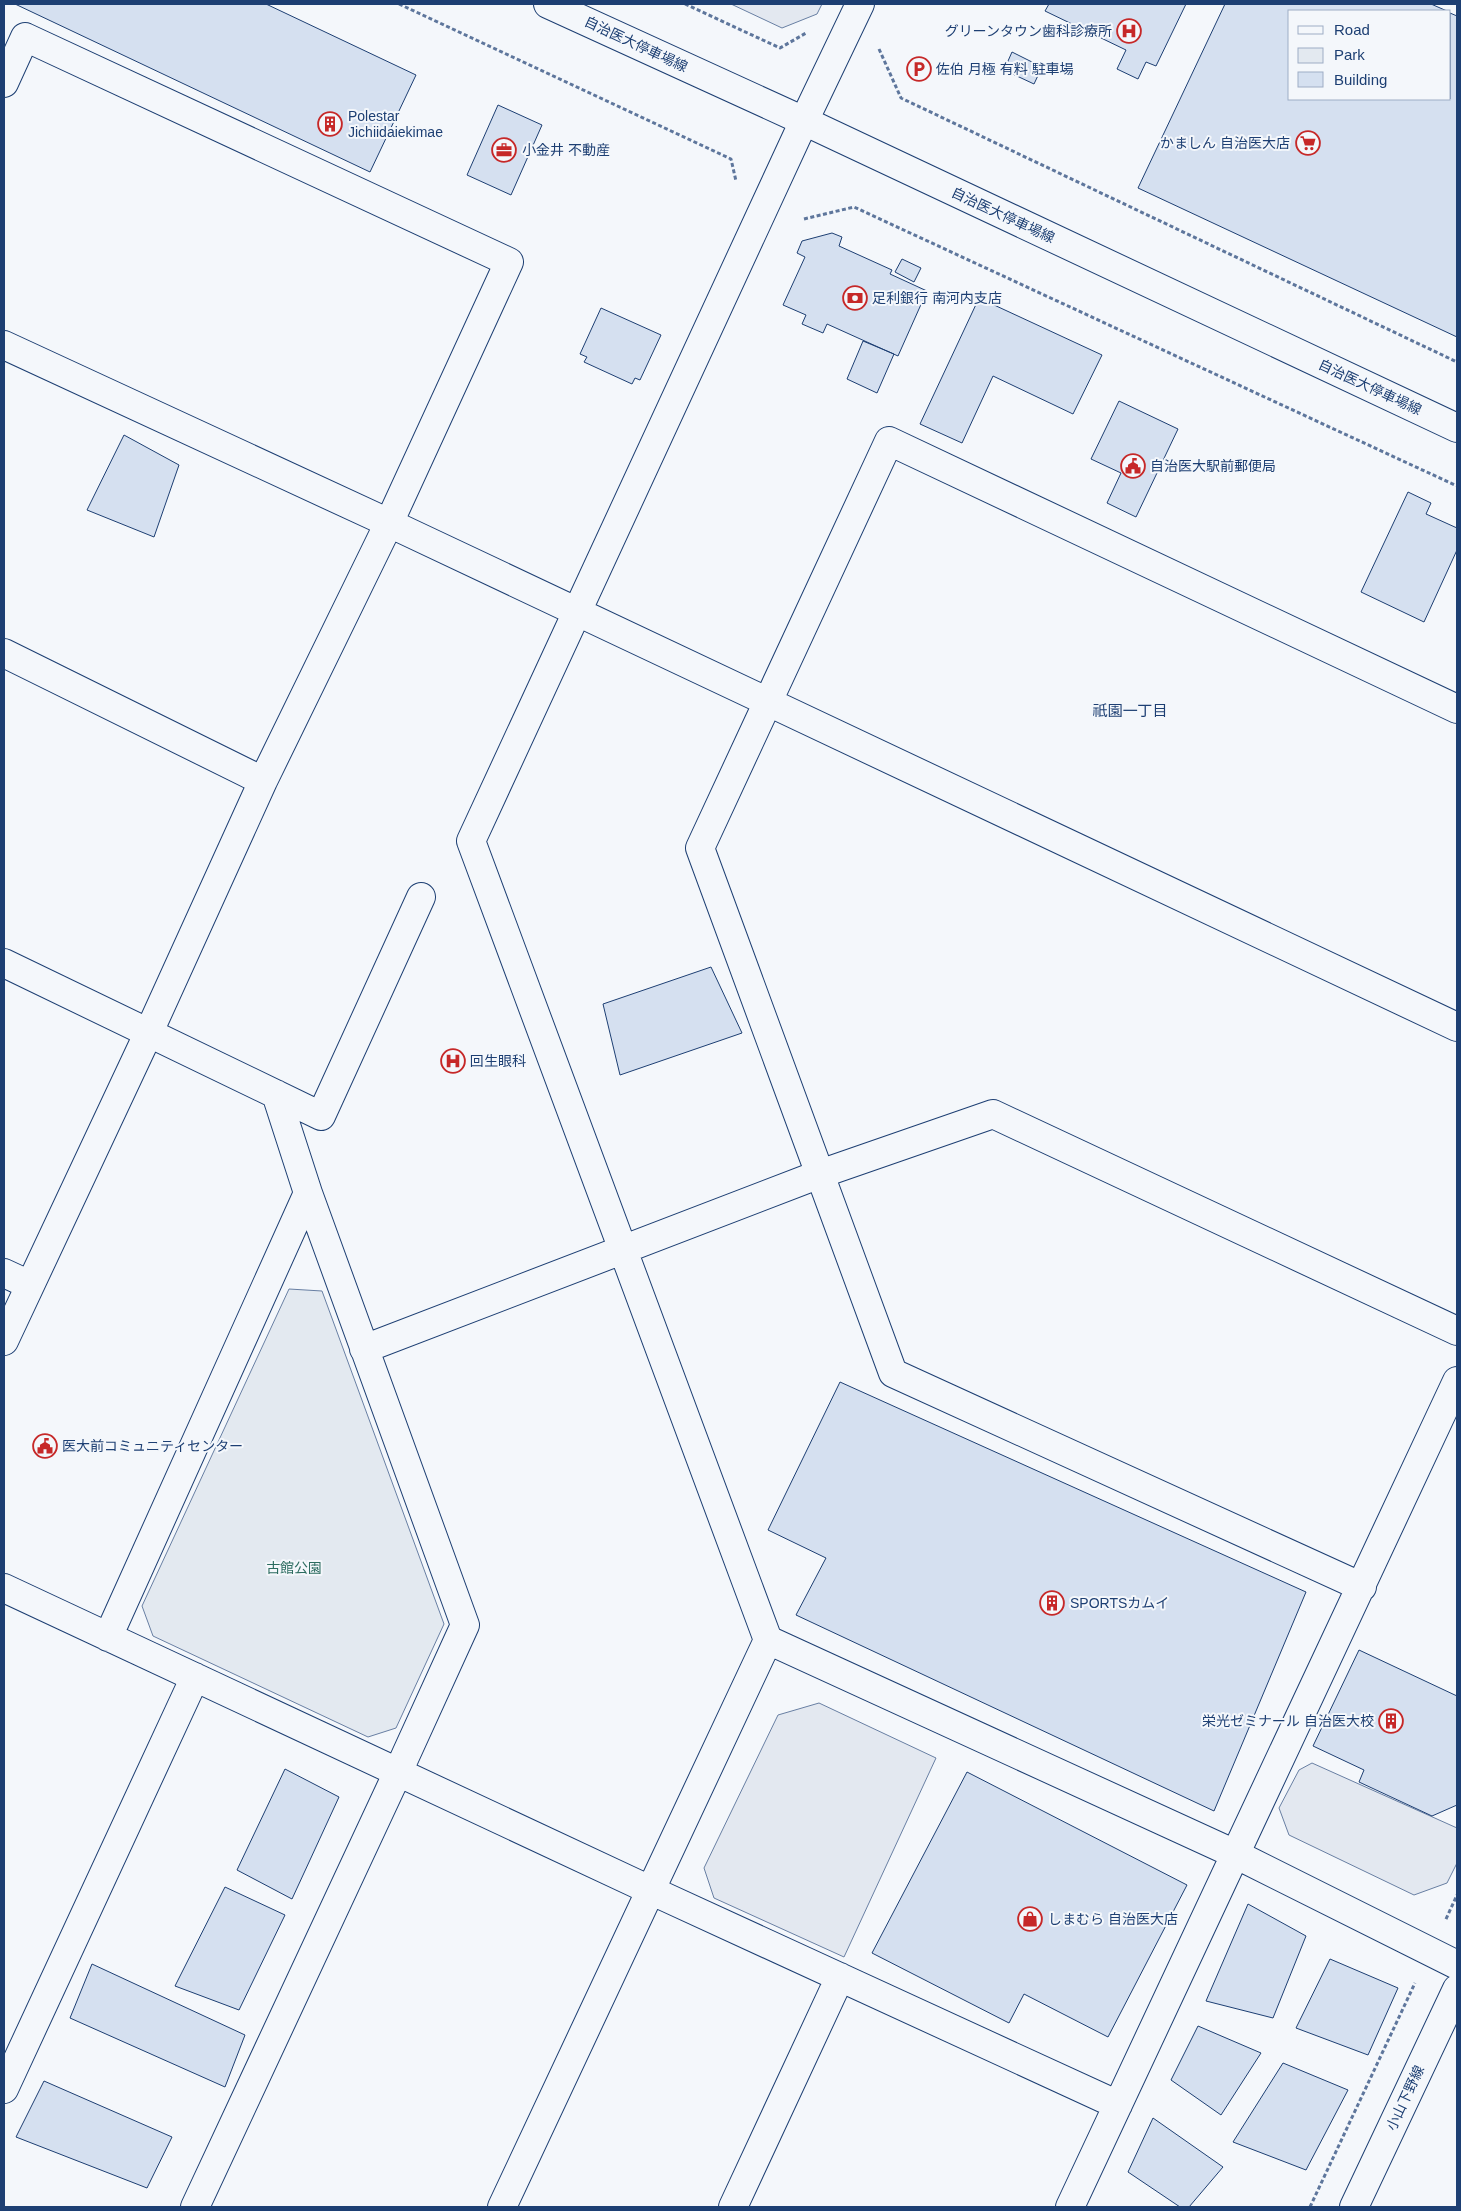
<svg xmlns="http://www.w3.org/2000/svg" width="1461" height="2211" font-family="Helvetica,'Noto Sans JP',sans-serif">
	<rect width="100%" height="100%" fill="#f4f7fb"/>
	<path fill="#e3e9f0" stroke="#687fa3" d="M 289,1289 L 322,1291 L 444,1624 L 396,1728 L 368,1737 L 153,1636 L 142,1606 Z"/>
	<path fill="#e3e8f0" stroke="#687fa3" d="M 731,4 L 822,4 L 817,14 L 782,28 Z
		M 819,1703 L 936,1758 L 844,1957 L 714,1898 L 704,1868 L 778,1715 Z
		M 1312,1763 L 1457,1828 L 1457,1863 L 1447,1883 L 1414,1895 L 1289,1835 L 1279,1808 L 1299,1770 Z"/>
	<path fill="#d5e0f0" stroke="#1d3f73" d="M 15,4 L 266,4 L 416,75 L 370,172 Z
		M 1049,4 L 1186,4 L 1156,66 L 1146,62 L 1138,79 L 1117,69 L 1126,50 L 1045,11 Z
		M 1225,4 L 1431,4 L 1447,11 L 1290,11 L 1290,99 L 1450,99 L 1450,13 L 1457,16 L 1457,337 L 1138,188 Z
		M 1012,52 L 1042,67 L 1034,84 L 1004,70 Z
		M 498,105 L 542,125 L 511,195 L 467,175 Z
		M 832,233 L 842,237 L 839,246 L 892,270 L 890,274 L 927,291 L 898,356 L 827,324 L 823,333 L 802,324 L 806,315 L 783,305 L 805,257 L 797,253 L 802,241 Z
		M 902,259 L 921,268 L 914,282 L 895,272 Z
		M 979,298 L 1102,355 L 1073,414 L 993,376 L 962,443 L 920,424 Z
		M 601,308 L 661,335 L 640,380 L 635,378 L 632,384 L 584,362 L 587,357 L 580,354 Z
		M 863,341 L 894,354 L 877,393 L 847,379 Z
		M 1119,401 L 1178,429 L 1136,517 L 1107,503 L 1121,473 L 1091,459 Z
		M 124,435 L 179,465 L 154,537 L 87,510 Z
		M 1408,492 L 1431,503 L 1426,514 L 1457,528 L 1457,550 L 1424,622 L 1361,592 Z
		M 711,967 L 742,1033 L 620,1075 L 603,1004 Z
		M 840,1382 L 1306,1592 L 1214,1811 L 796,1615 L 826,1558 L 768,1530 Z
		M 1359,1650 L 1457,1696 L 1457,1805 L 1432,1816 L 1359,1782 L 1364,1770 L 1313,1746 Z
		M 285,1769 L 339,1797 L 292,1899 L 237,1870 Z
		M 967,1772 L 1187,1885 L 1108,2037 L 1024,1994 L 1009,2023 L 872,1953 Z
		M 225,1887 L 285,1915 L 239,2010 L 175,1986 Z
		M 1248,1904 L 1306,1936 L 1273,2018 L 1206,2001 Z
		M 1330,1959 L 1398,1988 L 1368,2055 L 1296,2028 Z
		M 92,1964 L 245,2035 L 225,2087 L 70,2018 Z
		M 1198,2026 L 1261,2053 L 1221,2115 L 1171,2080 Z
		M 1283,2063 L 1348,2090 L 1306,2170 L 1233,2142 Z
		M 44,2081 L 172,2137 L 147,2188 L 16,2137 Z
		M 1153,2118 L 1223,2167 L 1189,2207 L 1180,2207 L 1128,2172 Z"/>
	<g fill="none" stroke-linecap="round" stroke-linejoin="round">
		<g stroke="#1d3f73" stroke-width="30">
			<path id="minor" d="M 860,4 L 804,121 L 471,841 L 768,1640 L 1235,1854 L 1457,1965
				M 4,83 L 25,37 L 509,262 L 389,523 L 263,781 L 149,1032 L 4,1341
				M 4,345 L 389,523 L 1457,1027
				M 4,653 L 263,781
				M 4,963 L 321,1116 L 421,897
				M 4,1273 L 30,1285
				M 364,1349 L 820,1174 L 993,1114 L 1457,1331
				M 1362,1587 L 893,1373 L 700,848 L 889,441 L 1457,709
				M 4,1588 L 650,1890 L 1118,2105
				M 108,1637 L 308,1193
				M 4,2089 L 195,1677
				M 195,2207 L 398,1772 L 465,1625 L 308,1193 L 276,1094
				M 502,2207 L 768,1640
				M 733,2207 L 840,1977
				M 1070,2207 L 1457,1381"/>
		</g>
		<g stroke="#1d3f73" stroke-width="30">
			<path id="major" d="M 548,4 L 804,121 L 1457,428
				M 1354,2207 L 1457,1989"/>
		</g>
		<path stroke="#5e769c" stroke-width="3" stroke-dasharray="4 2.5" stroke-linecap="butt" d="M 399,4 L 731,159 L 736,181
			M 685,4 L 780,48 L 806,33
			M 879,49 L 901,98 L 1457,362
			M 804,219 L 854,207 L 1457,486
			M 1446,1919 L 1457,1895
			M 1310,2207 L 1415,1983"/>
		<use href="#minor" stroke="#f4f7fb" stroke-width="28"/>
		<use href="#major" stroke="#f4f7fb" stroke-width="28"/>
	</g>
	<defs>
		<g id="hospital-ring" transform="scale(1.25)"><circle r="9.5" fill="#f4f7fb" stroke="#c62828" stroke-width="1.5"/><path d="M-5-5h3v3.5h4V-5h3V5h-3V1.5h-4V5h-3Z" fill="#c62828"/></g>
		<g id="parking-ring" transform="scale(1.25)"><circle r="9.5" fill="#f4f7fb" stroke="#c62828" stroke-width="1.5"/><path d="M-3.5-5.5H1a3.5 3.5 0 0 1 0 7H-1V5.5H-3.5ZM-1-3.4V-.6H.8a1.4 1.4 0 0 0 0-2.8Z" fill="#c62828"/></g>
		<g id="building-ring" transform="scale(1.25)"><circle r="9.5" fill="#f4f7fb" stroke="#c62828" stroke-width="1.5"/><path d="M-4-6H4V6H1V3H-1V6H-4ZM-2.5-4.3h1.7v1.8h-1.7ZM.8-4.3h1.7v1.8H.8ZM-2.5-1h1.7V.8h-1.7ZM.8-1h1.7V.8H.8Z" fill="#c62828"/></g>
		<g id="supermarket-ring" transform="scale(1.25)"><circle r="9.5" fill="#f4f7fb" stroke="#c62828" stroke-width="1.5"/><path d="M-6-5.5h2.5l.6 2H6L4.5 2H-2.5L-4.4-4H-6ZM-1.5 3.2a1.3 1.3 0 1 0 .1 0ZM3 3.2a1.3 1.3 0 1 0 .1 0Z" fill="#c62828"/></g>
		<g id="office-ring" transform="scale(1.25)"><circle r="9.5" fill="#f4f7fb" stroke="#c62828" stroke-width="1.5"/><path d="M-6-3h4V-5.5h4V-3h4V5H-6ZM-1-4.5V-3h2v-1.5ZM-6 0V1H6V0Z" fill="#c62828"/></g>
		<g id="bank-ring" transform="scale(1.25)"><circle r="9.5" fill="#f4f7fb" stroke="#c62828" stroke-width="1.5"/><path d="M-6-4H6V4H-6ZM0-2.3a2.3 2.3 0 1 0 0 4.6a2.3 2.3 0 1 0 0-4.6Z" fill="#c62828"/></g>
		<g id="civic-ring" transform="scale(1.25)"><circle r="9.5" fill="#f4f7fb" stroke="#c62828" stroke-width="1.5"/><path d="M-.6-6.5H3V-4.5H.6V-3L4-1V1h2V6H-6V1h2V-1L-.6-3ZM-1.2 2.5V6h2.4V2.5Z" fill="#c62828"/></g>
		<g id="shop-ring" transform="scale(1.25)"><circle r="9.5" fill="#f4f7fb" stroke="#c62828" stroke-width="1.5"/><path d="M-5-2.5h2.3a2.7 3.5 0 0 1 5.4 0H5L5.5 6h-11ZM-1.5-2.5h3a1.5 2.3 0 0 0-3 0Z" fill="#c62828"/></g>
	</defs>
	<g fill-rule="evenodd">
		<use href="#hospital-ring" x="1129" y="31"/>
		<use href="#parking-ring" x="919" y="69"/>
		<use href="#building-ring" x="330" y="124"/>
		<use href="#supermarket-ring" x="1308" y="143"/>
		<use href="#office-ring" x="504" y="150"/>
		<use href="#bank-ring" x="855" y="298"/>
		<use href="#civic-ring" x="1133" y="466"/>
		<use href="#hospital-ring" x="453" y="1061"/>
		<use href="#civic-ring" x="45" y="1446"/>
		<use href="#building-ring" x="1052" y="1603"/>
		<use href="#building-ring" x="1391" y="1721"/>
		<use href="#shop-ring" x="1030" y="1919"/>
	</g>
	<g text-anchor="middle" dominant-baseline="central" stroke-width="4" stroke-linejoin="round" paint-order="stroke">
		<g font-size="14" fill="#1d3f73" stroke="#f4f7fb" text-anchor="start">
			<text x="1112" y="31" text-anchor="end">グリーンタウン歯科診療所</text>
			<text x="936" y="69">佐伯 月極 有料 駐車場</text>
			<text x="348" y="116">Polestar<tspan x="348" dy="16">Jichiidaiekimae</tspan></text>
			<text x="1290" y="143" text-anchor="end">かましん 自治医大店</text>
			<text x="522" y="150">小金井 不動産</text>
			<text x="872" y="298">足利銀行 南河内支店</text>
			<text x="1150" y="466">自治医大駅前郵便局</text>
			<text x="470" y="1061">回生眼科</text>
			<text x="62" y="1446">医大前コミュニティセンター</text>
			<text x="1070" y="1603">SPORTSカムイ</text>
			<text x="1374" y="1721" text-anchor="end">栄光ゼミナール 自治医大校</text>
			<text x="1048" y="1919">しまむら 自治医大店</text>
		</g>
		<g font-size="14" fill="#1d3f73" stroke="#f4f7fb">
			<text transform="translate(636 44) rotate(25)">自治医大停車場線</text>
			<text transform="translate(1003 215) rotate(25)">自治医大停車場線</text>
			<text transform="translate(1370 387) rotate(25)">自治医大停車場線</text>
			<text transform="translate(1405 2098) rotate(-65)">小山下野線</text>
		</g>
		<g font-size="14" fill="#2c6c60" stroke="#f4f7fb">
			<text x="294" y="1568">古館公園</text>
		</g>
		<g font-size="15" fill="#1d3f73" stroke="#f4f7fb">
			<text x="1130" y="710">祇園一丁目</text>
		</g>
	</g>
	<rect width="1461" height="2211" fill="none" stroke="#1d3f73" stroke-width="10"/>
	<rect x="1288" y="10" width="162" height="90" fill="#f4f7fb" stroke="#9eadc5"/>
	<rect x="1298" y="26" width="25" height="8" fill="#f4f7fb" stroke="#9eadc5"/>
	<text x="1334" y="35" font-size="15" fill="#1d3f73">Road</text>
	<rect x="1298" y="48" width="25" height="15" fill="#e3e9f0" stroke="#9eadc5"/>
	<text x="1334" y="60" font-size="15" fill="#1d3f73">Park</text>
	<rect x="1298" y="72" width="25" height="15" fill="#d5e0f0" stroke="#9eadc5"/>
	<text x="1334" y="85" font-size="15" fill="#1d3f73">Building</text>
</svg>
